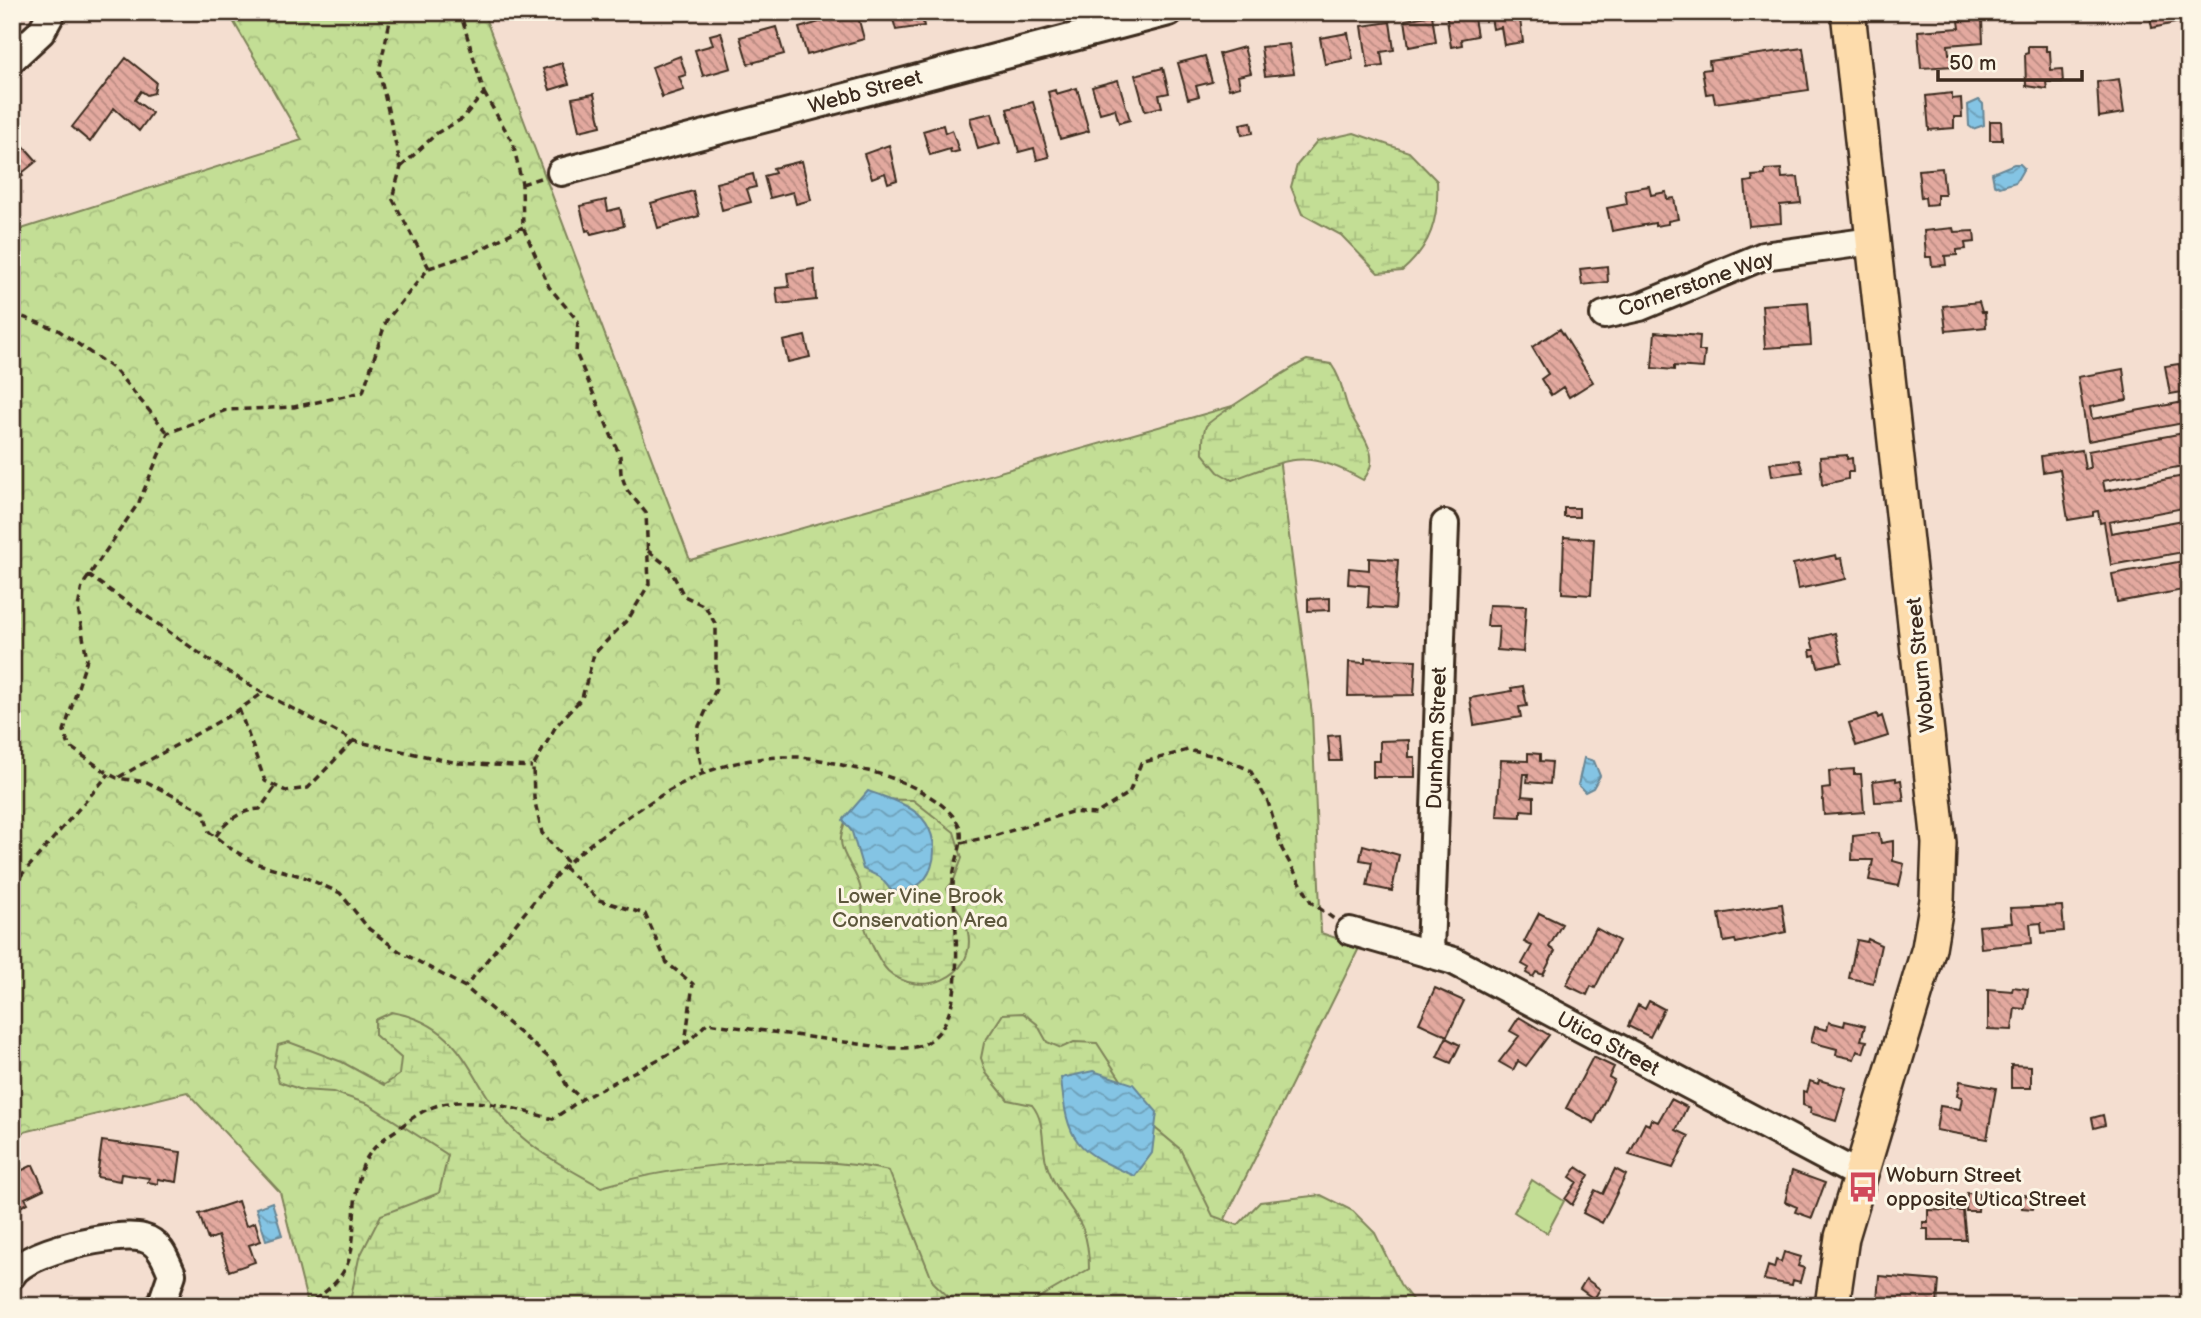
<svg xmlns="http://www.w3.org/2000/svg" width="2201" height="1318" font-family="'Balsamiq Sans',sans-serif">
	<defs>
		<pattern id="forest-crowns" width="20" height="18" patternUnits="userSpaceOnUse" patternTransform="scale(1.75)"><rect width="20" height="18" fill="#c3de95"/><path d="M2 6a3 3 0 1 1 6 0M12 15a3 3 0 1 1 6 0" fill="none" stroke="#a8bf80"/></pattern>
		<pattern id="wetland-marsh" width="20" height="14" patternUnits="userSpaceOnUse" patternTransform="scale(1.75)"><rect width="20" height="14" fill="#c3de95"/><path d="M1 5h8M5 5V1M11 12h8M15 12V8" fill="none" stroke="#a8bf80"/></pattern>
		<pattern id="water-waves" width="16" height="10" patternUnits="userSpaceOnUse" patternTransform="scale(1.75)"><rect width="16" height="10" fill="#84c4e4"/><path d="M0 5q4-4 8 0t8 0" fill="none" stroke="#6d9fb8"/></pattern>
		<pattern id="building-back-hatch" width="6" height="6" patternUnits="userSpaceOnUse" patternTransform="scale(1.75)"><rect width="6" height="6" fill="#e3a99f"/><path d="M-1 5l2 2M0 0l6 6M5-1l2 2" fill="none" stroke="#b98a81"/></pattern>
	</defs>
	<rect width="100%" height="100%" fill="#f4ded0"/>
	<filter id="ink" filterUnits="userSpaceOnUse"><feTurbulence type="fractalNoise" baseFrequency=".0143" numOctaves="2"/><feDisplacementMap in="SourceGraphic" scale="14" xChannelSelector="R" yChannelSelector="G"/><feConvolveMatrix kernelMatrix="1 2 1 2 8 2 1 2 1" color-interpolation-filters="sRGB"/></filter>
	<g filter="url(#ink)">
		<path fill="#c3de95" stroke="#7f845a" stroke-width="2" d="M 1532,1180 L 1564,1201 L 1547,1233 L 1514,1212 Z"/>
		<path fill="url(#forest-crowns)" stroke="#7f845a" stroke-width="2" d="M 228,12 L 483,12 L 690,560 L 1271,395 L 1312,714 L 1321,933 L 1360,946 L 1223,1223 L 1374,1238 L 1339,1306 L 271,1306 L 308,1305 L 280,1192 L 187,1092 L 12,1135 L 12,232 L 302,140 Z"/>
		<path fill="url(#wetland-marsh)" stroke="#7f845a" stroke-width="2" d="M 1354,133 L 1409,152 L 1437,181 C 1439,219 1431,246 1402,271 L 1378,273 L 1341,235 L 1302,214 L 1291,187 L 1297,165 L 1317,141 Z
			M 1307,360 L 1331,364 C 1341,378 1342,390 1347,405 C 1355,431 1386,453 1363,480 C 1305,447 1289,459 1232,480 L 1218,472 L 1203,454 C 1203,445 1202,434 1206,426 C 1210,419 1295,365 1307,360 Z
			M 867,799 L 913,800 L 954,832 L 962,858 L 954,880 L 947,889 C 952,903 965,917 968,932 C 977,979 918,999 888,971 C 879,962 864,931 863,918 C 862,908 863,897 860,886 C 856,871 839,852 841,837 C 844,817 852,810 867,799 Z
			M 392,1012 C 475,1028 467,1092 523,1138 C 546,1158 575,1172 601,1187 C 684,1163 805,1152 889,1171 L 933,1282 L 956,1304 L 963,1306 L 349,1306 L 359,1258 L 381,1215 L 439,1193 L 448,1155 L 368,1104 L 333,1092 L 302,1090 L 279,1082 L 274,1066 L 278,1045 L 289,1042 L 342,1062 L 384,1085 L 399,1075 L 401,1058 L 375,1035 L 375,1020 Z
			M 1023,1013 L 1037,1024 L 1047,1042 L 1061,1048 L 1074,1042 L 1097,1043 L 1149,1123 L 1180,1149 L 1213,1216 L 1238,1225 L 1260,1202 L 1321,1195 L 1353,1211 L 1375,1233 L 1400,1284 L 1417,1306 L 1025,1306 L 1089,1269 C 1089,1213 1067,1215 1049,1171 C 1039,1149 1048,1125 1032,1105 L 1008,1100 L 986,1073 L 981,1058 L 984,1043 L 1003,1014 Z
			M 2189,1192 L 2189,1261 L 2180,1213 Z"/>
		<path fill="url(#water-waves)" stroke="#678695" stroke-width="2" d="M 1979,100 L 1983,104 L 1984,125 L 1973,129 L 1969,126 L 1968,105 Z
			M 2014,164 L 2020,164 L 2024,168 L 2016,182 L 2000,187 L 1994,184 L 1992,173 Z
			M 1584,758 L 1594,761 L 1600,776 L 1593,788 L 1585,792 L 1578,785 Z
			M 868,791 C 886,797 909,804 922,818 C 946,845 933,898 891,890 L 880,877 L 863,869 L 852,832 L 843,820 Z
			M 1093,1071 L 1133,1084 L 1157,1112 L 1152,1153 L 1135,1176 C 1076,1151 1067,1143 1061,1078 Z
			M 272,1202 L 282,1235 L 266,1240 L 256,1208 Z"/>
		<path fill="url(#building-back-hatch)" stroke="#3b2a1e" stroke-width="2" d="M 840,12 L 841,17 L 857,13 L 864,39 L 807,55 L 799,28 L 823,21 L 821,13 Z
			M 891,12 L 944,12 L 946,16 L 923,22 L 924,26 L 896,30 Z
			M 1473,12 L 1477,36 L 1461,39 L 1462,45 L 1451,47 L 1446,13 Z
			M 1490,12 L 1519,12 L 1523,42 L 1504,45 L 1501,27 L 1493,29 Z
			M 2149,12 L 2189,12 L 2189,20 L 2152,28 Z
			M 1432,15 L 1436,42 L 1409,47 L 1405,20 Z
			M 1982,19 L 1983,42 L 1948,45 L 1949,54 L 1953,53 L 1954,66 L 1921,68 L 1918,31 L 1960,28 L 1959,21 Z
			M 1390,22 L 1394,50 L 1381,52 L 1383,66 L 1368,68 L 1362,26 Z
			M 776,27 L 784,54 L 748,64 L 740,37 Z
			M 721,32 L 731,68 L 703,76 L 695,50 L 713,45 L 710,35 Z
			M 1348,33 L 1353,59 L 1325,64 L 1320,38 Z
			M 1289,44 L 1294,73 L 1265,76 L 1261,47 Z
			M 2028,46 L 2046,46 L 2046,51 L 2050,51 L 2051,70 L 2062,69 L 2063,82 L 2046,82 L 2047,89 L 2026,86 L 2025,54 L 2028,53 Z
			M 1244,47 L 1251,73 L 1238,76 L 1240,86 L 1229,89 L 1219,54 Z
			M 1803,48 L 1809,90 L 1715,103 L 1713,93 L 1706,94 L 1702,70 L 1710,69 L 1709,61 Z
			M 680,56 L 686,75 L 679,77 L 684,90 L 662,97 L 652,67 Z
			M 1205,56 L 1212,82 L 1196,86 L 1199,96 L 1188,99 L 1178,63 Z
			M 126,58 L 156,82 L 154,93 L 147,95 L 141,91 L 135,100 L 152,113 L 139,131 L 114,108 L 90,142 L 72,127 Z
			M 562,63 L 569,84 L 550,90 L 543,69 Z
			M 1163,68 L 1169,93 L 1159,95 L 1162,107 L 1145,111 L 1135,75 Z
			M 2119,79 L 2124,113 L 2099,117 L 2097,82 Z
			M 1118,80 L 1130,120 L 1119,123 L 1115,109 L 1100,113 L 1092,87 Z
			M 1077,88 L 1089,131 L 1060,139 L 1048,92 L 1055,90 L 1056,94 Z
			M 1952,93 L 1952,99 L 1961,98 L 1962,117 L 1954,117 L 1954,128 L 1929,130 L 1926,96 Z
			M 594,94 L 601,126 L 579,131 L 572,98 Z
			M 1033,102 L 1049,157 L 1037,160 L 1034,148 L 1019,152 L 1007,109 Z
			M 992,113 L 1000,143 L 978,149 L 970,118 Z
			M 1990,121 L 2001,121 L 2002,140 L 1990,140 Z
			M 1251,122 L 1253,133 L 1242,135 L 1240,124 Z
			M 943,125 L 945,133 L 952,130 L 959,151 L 951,153 L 950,149 L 930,155 L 923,131 Z
			M 12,133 L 37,161 L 22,173 L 23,176 L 12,180 Z
			M 889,145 L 897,180 L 888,183 L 885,173 L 872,178 L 864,154 Z
			M 802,161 L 811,200 L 796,204 L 793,192 L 770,198 L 764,176 L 775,173 L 773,168 Z
			M 1942,168 L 1945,195 L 1937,195 L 1937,204 L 1926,205 L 1925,197 L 1921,198 L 1918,170 Z
			M 1781,169 L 1782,178 L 1798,177 L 1801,203 L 1780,205 L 1781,223 L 1749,226 L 1745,182 L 1753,181 L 1752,176 L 1765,175 L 1765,170 Z
			M 753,174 L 756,187 L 747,189 L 751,202 L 722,210 L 716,183 Z
			M 1649,186 L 1651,195 L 1666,192 L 1667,199 L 1674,198 L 1678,219 L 1668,221 L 1668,224 L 1655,226 L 1655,223 L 1612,231 L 1607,208 L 1627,204 L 1625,190 Z
			M 693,191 L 699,216 L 658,228 L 651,203 Z
			M 606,200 L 608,211 L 620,208 L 624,226 L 591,234 L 589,230 L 586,231 L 580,206 Z
			M 1953,228 L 1954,232 L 1974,231 L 1975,242 L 1965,243 L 1966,249 L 1957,250 L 1957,255 L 1945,256 L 1946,265 L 1932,266 L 1931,257 L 1926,257 L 1924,231 Z
			M 1607,266 L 1608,282 L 1582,285 L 1580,269 Z
			M 814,269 L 816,300 L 778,304 L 776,288 L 789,287 L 787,273 Z
			M 1808,302 L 1811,345 L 1765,348 L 1762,305 Z
			M 1979,302 L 1982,312 L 1985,312 L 1986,327 L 1946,331 L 1943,306 Z
			M 1560,329 L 1593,382 L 1569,397 L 1563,387 L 1551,395 L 1541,379 L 1548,374 L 1532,347 Z
			M 1655,332 L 1700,336 L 1699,351 L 1705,351 L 1703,368 L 1674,366 L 1674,370 L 1652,368 Z
			M 805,336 L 810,357 L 788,362 L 783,341 Z
			M 2179,364 L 2183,392 L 2170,394 L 2165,366 Z
			M 2123,369 L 2127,400 L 2090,407 L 2092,419 L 2189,401 L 2189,422 L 2088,441 L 2078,377 Z
			M 2189,370 L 2189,384 L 2186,384 L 2184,371 Z
			M 2189,432 L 2189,465 L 2103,481 L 2105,491 L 2189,475 L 2189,507 L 2109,522 L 2111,533 L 2189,519 L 2189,551 L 2111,565 L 2104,522 L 2100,523 L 2098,511 L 2093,512 L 2093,516 L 2068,520 L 2060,469 L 2043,472 L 2041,456 L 2082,450 L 2085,469 L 2090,468 L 2088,451 Z
			M 1847,455 L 1847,459 L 1852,458 L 1853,472 L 1848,472 L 1848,479 L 1822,485 L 1820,457 Z
			M 1799,460 L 1803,472 L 1772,476 L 1770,463 Z
			M 1564,508 L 1579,508 L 1579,517 L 1564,517 Z
			M 1564,537 L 1594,539 L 1591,595 L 1562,593 Z
			M 1836,555 L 1837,559 L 1842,558 L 1846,579 L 1798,589 L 1793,564 Z
			M 1369,558 L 1398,560 L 1395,609 L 1368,607 L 1369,586 L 1348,584 L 1349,568 L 1369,570 Z
			M 2189,560 L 2189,589 L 2117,602 L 2112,574 Z
			M 1330,598 L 1330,610 L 1308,611 L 1308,599 Z
			M 1489,605 L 1526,606 L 1523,652 L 1497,650 L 1499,626 L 1487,626 Z
			M 1835,633 L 1842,662 L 1818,667 L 1815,655 L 1811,656 L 1810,650 L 1814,650 L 1811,639 Z
			M 1365,658 L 1416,660 L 1414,695 L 1348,696 L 1349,662 L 1365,663 Z
			M 1523,686 L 1527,706 L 1519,707 L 1521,717 L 1474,725 L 1470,698 L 1512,691 L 1511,688 Z
			M 1877,714 L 1878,718 L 1882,716 L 1888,736 L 1856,746 L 1849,723 Z
			M 1339,735 L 1341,761 L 1330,761 L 1328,736 Z
			M 1409,740 L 1409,757 L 1415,757 L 1415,777 L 1373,777 L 1373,761 L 1380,761 L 1380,741 Z
			M 1528,753 L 1540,754 L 1540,761 L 1552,762 L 1550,784 L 1527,782 L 1528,774 L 1524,774 L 1522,796 L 1534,797 L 1534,811 L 1521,810 L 1521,817 L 1497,816 L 1501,760 L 1528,761 Z
			M 1854,769 L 1854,774 L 1861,774 L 1864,812 L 1824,815 L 1822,789 L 1830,788 L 1829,771 Z
			M 1896,778 L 1896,781 L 1901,780 L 1904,801 L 1875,802 L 1873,781 Z
			M 1879,833 L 1881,843 L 1893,841 L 1893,861 L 1904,864 L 1899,886 L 1869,880 L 1873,860 L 1852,860 L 1853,836 Z
			M 1363,845 L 1399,855 L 1392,891 L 1367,886 L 1372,862 L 1360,860 Z
			M 1782,904 L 1786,932 L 1736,943 L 1735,940 L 1724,942 L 1719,914 Z
			M 2062,906 L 2064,931 L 2042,933 L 2041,923 L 2030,924 L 2032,943 L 1981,948 L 1979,926 L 2012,923 L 2010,908 Z
			M 1539,913 L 1562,924 L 1549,947 L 1555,951 L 1543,975 L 1536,972 L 1533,977 L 1526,973 L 1529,968 L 1522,964 L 1532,946 L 1524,942 Z
			M 1596,928 L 1619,941 L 1595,988 L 1591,986 L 1587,995 L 1566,985 Z
			M 1868,939 L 1881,945 L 1873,983 L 1849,978 L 1857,940 L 1867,942 Z
			M 2013,987 L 2028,989 L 2025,1009 L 2015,1008 L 2012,1030 L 1988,1029 L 1988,989 L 2012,991 Z
			M 1435,988 L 1464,1001 L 1447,1036 L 1419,1023 Z
			M 1649,1001 L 1664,1009 L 1650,1037 L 1628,1026 L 1638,1005 L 1645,1009 Z
			M 1519,1017 L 1549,1035 L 1526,1066 L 1518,1061 L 1513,1070 L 1499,1062 L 1519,1036 L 1510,1031 Z
			M 1845,1021 L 1865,1026 L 1861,1040 L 1867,1041 L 1863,1053 L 1857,1051 L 1854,1059 L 1836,1055 L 1837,1049 L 1811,1042 L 1815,1027 L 1827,1030 L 1829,1022 L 1844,1026 Z
			M 1446,1038 L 1460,1045 L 1451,1063 L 1437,1057 Z
			M 1593,1057 L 1614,1067 L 1609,1077 L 1614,1080 L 1594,1123 L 1566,1108 Z
			M 2011,1065 L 2031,1066 L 2031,1088 L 2011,1088 Z
			M 1819,1080 L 1846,1088 L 1836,1121 L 1810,1113 L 1811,1108 L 1803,1105 L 1803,1091 L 1807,1092 L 1810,1081 L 1818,1084 Z
			M 1960,1081 L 1996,1088 L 1987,1139 L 1936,1130 L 1940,1106 L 1960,1109 L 1962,1097 L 1957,1096 Z
			M 1671,1099 L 1687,1107 L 1676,1130 L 1689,1136 L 1673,1168 L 1629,1155 L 1645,1123 L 1649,1125 L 1651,1119 L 1658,1122 Z
			M 2103,1115 L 2105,1125 L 2094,1128 L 2092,1118 Z
			M 102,1141 L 181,1152 L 177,1182 L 158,1179 L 158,1184 L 148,1182 L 149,1178 L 121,1174 L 120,1181 L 97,1177 Z
			M 33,1165 L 44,1189 L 25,1198 L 28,1203 L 12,1211 L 12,1175 Z
			M 1577,1167 L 1589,1175 L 1572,1205 L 1565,1199 L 1577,1182 L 1570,1177 Z
			M 1615,1169 L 1626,1175 L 1602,1223 L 1583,1213 L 1595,1190 L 1603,1194 Z
			M 1792,1171 L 1825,1183 L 1812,1218 L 1795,1212 L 1797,1207 L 1785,1202 Z
			M 1967,1193 L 1979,1193 L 1978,1211 L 1966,1211 Z
			M 2024,1195 L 2035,1196 L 2033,1209 L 2022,1208 Z
			M 238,1201 L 246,1226 L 255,1222 L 261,1241 L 249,1245 L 255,1262 L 229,1271 L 218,1236 L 208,1240 L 199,1214 Z
			M 1928,1210 L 1963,1211 L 1966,1240 L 1928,1240 L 1928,1229 L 1923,1229 L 1923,1222 L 1928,1222 Z
			M 1784,1252 L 1801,1257 L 1798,1266 L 1804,1268 L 1800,1282 L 1793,1280 L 1792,1285 L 1764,1280 L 1768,1266 L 1774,1268 L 1776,1260 L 1781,1262 Z
			M 1879,1276 L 1939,1281 L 1937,1306 L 1877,1301 Z
			M 1586,1279 L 1600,1289 L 1594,1299 L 1580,1289 Z"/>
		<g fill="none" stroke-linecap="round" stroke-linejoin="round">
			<g stroke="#3b2a1e" stroke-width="32">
				<path id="minor" d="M 12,59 L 41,32 L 52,12
					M 561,172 L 1169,12
					M 1604,315 L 1640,307 L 1763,256 L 1872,241
					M 1350,931 L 1454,961 L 1859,1175
					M 1430,952 L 1445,524
					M 12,1275 C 26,1251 117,1231 143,1238 C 160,1242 166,1260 172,1274 L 162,1303 L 159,1306"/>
			</g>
			<g stroke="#3b2a1e" stroke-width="38">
				<path id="major" d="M 1832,1306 L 1842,1237 L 1929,948 L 1937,900 L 1939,843 L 1848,12"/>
			</g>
			<path stroke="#3b2a1e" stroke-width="3.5" stroke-dasharray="7 5" stroke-linecap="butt" d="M 392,12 L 379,71 L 401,167 L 392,198 L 429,268
				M 484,93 L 513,143 L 522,184 L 523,227 L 549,287 L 578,321 L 576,353 L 620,456 L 621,474 L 627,490 L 646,513 L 649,584 L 629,618 L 594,654 L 582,698 L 556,726 L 533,767 L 534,798 L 542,833 L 568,863
				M 401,167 L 437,133 L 462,119 L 484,93 L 460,12
				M 522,184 L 540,178
				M 523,227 L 472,254 L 429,268 L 386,321 L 363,392 L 294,407 L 226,410 L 168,433 L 139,502 L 82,586 L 78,608 L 87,659 L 64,731 L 69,746 L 109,774 L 117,778 L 147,782 L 204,812 L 209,832 L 230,848 L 255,863 L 304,877 L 340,893 L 369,929 L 399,951 L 465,987 L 554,1062 L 567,1086 L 582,1099
				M 12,313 L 58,330 L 115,370 L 168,433
				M 648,551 L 669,567 L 684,596 L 705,606 L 716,625 L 716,689 L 699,726 L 697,745 L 703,773
				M 88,575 L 212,662 L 263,693 L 354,741 L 458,763 L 532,767
				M 239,709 L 265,781 L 286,791 L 308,788 L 353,741
				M 119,777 L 234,713 L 263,693
				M 216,836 C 226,821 241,810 260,809 L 276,786
				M 961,843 L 997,835 L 1071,812 L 1096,814 L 1129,793 L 1141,763 L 1188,750 L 1219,757 L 1250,770 L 1268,802 L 1282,849 L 1311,902 L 1334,919
				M 564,867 L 599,900 L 645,914 L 667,963 L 693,984 L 685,1044
				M 12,886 L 109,774
				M 304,1306 C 374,1266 343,1233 361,1171 C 366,1153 380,1141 395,1131 C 405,1124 415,1115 426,1110 C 464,1091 515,1109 553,1119 L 582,1099 L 684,1046 L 707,1023 L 888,1048 C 903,1048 920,1050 933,1038 C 968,1008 954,922 953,880 C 953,864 965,843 960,828 C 949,799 896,777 868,771 C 845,767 819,757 795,757 C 766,756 729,762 702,774 C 667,788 588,841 562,869 C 528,906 498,948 465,987"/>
			<use href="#minor" stroke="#fcf5e5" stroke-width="26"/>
			<use href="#major" stroke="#fddcac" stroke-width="33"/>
		</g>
	</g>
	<defs>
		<g id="bus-bare" transform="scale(2.415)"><path d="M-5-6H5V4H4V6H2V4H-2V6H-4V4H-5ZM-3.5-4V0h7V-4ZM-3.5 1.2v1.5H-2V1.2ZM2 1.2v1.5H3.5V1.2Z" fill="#d1495b" stroke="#fcf5e5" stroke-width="2.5" paint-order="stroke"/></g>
	</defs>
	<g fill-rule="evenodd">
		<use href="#bus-bare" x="1863" y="1187"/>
	</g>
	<g text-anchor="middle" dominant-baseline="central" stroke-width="6" stroke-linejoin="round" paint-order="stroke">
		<g font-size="21" fill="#3b2a1e" stroke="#fcf5e5">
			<text transform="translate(865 92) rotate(-15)">Webb Street</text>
			<text transform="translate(1696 284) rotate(-19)">Cornerstone Way</text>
			<text transform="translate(1921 665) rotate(-96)">Woburn Street</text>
			<text transform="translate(1437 738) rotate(-88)">Dunham Street</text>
			<text transform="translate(1608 1044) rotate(28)">Utica Street</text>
		</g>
		<g font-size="21" fill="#5d573c" stroke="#fcf5e5">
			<text x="920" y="896">Lower Vine Brook<tspan x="920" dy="24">Conservation Area</tspan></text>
		</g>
		<g font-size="21" fill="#3b2a1e" stroke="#fcf5e5" text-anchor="start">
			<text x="1886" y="1175">Woburn Street<tspan x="1886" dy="24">opposite Utica Street</tspan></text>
		</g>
	</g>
	<rect width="2201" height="1318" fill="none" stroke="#fcf5e5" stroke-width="42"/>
	<rect x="21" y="21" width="2159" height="1276" fill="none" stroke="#3b2a1e" stroke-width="2.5" filter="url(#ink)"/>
	<path d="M1938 70v10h144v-10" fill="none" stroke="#3b2a1e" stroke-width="3.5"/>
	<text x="1949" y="70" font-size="21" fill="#3b2a1e" stroke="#fcf5e5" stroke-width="5" paint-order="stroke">50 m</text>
</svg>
